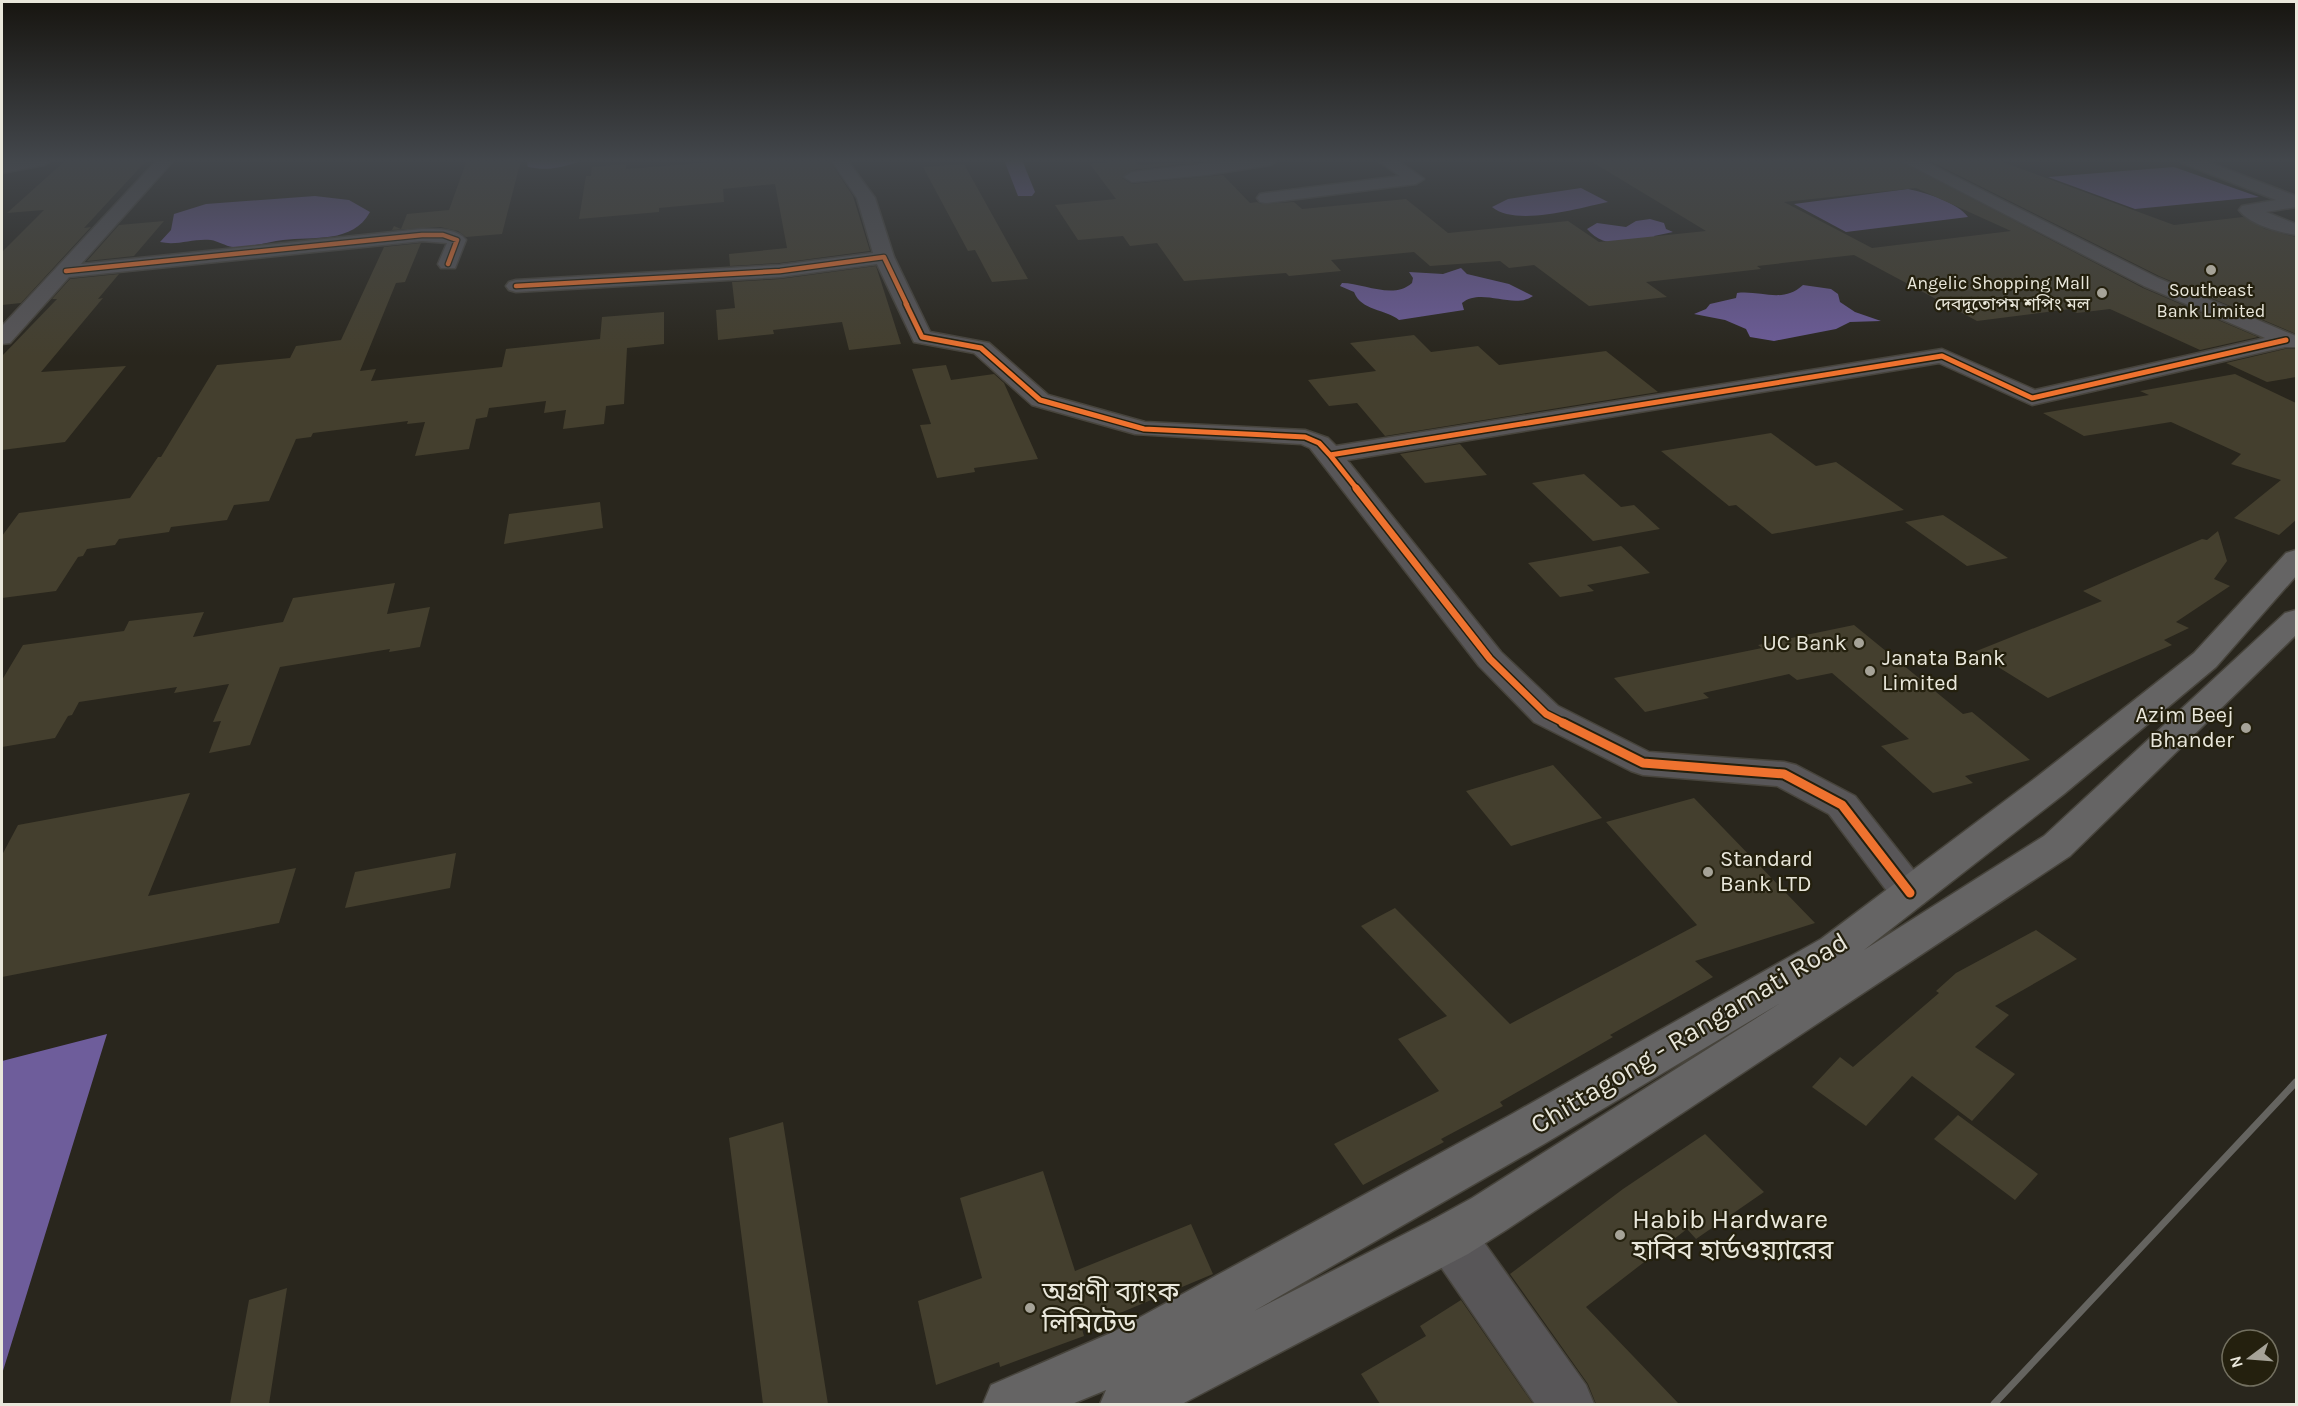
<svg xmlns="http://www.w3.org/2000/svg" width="2298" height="1406" font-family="Karla,'Noto Sans Bengali',sans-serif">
	<rect width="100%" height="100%" fill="#29261d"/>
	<path fill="#6e5d9b" d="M 530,160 L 580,160 L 580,161 C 562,168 547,171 528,167 L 527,162 Z
		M 2174,167 L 2259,197 L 2135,209 L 2048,177 Z
		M 1581,188 L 1608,202 C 1579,208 1516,227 1492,207 L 1508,199 Z
		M 1908,189 C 1924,192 1959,203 1968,217 L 1846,232 L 1794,204 Z
		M 315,196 L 349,200 L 370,212 C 353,244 313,236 283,240 C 267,242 248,248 233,247 C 225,246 218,241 211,240 C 193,238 178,246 160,242 L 171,230 L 174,214 L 206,204 Z
		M 1650,219 L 1664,223 L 1666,229 L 1673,232 L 1654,236 L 1656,239 C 1631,243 1605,250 1587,229 L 1597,223 L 1626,227 L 1636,221 Z
		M 1461,268 L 1467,274 L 1509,284 L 1533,296 C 1513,310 1482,287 1462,303 L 1464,310 L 1399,320 C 1386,309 1361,311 1354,292 L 1340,286 L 1342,283 C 1364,283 1393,300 1412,283 L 1413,278 L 1409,272 L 1443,274 Z
		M 1803,285 L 1831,289 L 1838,294 L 1840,302 L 1855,312 L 1881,321 L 1850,322 L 1836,329 L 1774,341 L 1750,337 L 1746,329 L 1725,320 L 1694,314 L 1706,309 L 1710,304 L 1736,298 L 1737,293 C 1761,290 1783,304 1803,285 Z
		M 107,1034 L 2,1374 L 2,1061 Z"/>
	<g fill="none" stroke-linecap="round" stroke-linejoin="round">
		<path fill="#6e5d9b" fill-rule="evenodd" d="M 1004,160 L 1022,160 L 1035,192 L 1032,196 L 1018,196 Z"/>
	</g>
	<path fill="#443f2e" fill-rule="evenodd" d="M 66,160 L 147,160 L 84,228 L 91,227 L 21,303 L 2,305 L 2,252 L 44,210 L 7,213 Z
		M 467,160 L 521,160 L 502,234 L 466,237 L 458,231 L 440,227 L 392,230 L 394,226 L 401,229 L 407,214 L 449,210 Z
		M 738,160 L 829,160 L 853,196 L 870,251 L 780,263 L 730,266 L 729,254 L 787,248 L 775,184 L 723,189 L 724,202 L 659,208 L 659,212 L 579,219 L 586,176 L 591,176 L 592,167 L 626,164 L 626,169 Z
		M 1133,160 L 1138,165 L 1209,161 L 1132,170 L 1122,178 L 1132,184 L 1223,175 L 1250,203 L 1257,202 L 1260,204 L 1294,202 L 1302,209 L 1406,199 L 1448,233 L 1568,221 L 1599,242 L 1706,231 L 1589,160 L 1898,160 L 2143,288 L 2258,337 L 2200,350 L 2110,309 L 2077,313 L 2070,309 L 1977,321 L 1854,255 L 1757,266 L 1761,269 L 1646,282 L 1667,297 L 1589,306 L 1534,265 L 1509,268 L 1500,261 L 1430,266 L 1414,252 L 1331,260 L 1341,271 L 1289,276 L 1286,273 L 1184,281 L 1157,243 L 1130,246 L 1123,236 L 1078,240 L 1055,205 L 1116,199 L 1090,164 ZM 1916,188 L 2011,231 L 1872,248 L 1784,202 Z
		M 1928,160 L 1997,160 L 2174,225 L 2243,217 L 2265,229 L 2296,237 L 2296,334 L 2159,276 Z
		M 964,164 L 1028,279 L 992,282 L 975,250 L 968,251 L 923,167 Z
		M 164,221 L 134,256 L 87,261 L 119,225 Z
		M 421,243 L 405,282 L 396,283 L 360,371 L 376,369 L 371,381 L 502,367 L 506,349 L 600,339 L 602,317 L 664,312 L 664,344 L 627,348 L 624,404 L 606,406 L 604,424 L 563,429 L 566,410 L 544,413 L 546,401 L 489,408 L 487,417 L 476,419 L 469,449 L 415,456 L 425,422 L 407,424 L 408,421 L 313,433 L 311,437 L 296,439 L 269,501 L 234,505 L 227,520 L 171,527 L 169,532 L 119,539 L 115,545 L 87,549 L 83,556 L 78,557 L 56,591 L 2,598 L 2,536 L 19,513 L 130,498 L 158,457 L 161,457 L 217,365 L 290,358 L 296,346 L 341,340 L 384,247 Z
		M 876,266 L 901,344 L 849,350 L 842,322 L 773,330 L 774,334 L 718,340 L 716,310 L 735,308 L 732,282 L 780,279 Z
		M 119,274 L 98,299 L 103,298 L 41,372 L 126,366 L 65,442 L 2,450 L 2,356 L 57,299 L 52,299 L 70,279 Z
		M 1414,335 L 1431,352 L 1478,346 L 1499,365 L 1606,351 L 1658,392 L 1385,436 L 1357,403 L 1329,406 L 1308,380 L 1376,371 L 1350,343 Z
		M 2285,349 L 2296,349 L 2296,377 L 2267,382 L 2226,363 Z
		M 946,365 L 951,380 L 994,374 L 1004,383 L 1038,459 L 974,468 L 975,472 L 937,478 L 920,425 L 931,424 L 912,369 Z
		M 2235,374 L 2296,403 L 2296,520 L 2279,535 L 2234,518 L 2281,480 L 2231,464 L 2241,454 L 2171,422 L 2084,436 L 2043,413 L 2149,395 L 2140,391 Z
		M 1771,433 L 1816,466 L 1836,462 L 1904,510 L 1772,534 L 1736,505 L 1729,506 L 1661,451 Z
		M 1460,444 L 1487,475 L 1425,483 L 1400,454 Z
		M 1584,474 L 1621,507 L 1634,505 L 1660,529 L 1593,541 L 1532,483 Z
		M 600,502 L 603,528 L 504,544 L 509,514 Z
		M 1943,515 L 2008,558 L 1967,566 L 1905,522 Z
		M 2218,531 L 2227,561 L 2214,579 L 2230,586 L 2176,622 L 2189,628 L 2164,640 L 2172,645 L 2048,698 L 1974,652 L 2102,601 L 2083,591 L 2202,539 L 2207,540 Z
		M 1621,546 L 1650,573 L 1587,585 L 1594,591 L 1560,597 L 1528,563 Z
		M 395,583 L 387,614 L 430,607 L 420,647 L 389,652 L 390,649 L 280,667 L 250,745 L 209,753 L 221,721 L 213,722 L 229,684 L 174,693 L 177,687 L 79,702 L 72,715 L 68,716 L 55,738 L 2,747 L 2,680 L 23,645 L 124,631 L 129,621 L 204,612 L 193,637 L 283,622 L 293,598 Z
		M 1854,625 L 1963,714 L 1972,712 L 2030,760 L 1965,776 L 1973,783 L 1933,793 L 1881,746 L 1909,739 L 1832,673 L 1797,680 L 1789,674 L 1703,693 L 1709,698 L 1645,712 L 1614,678 L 1762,648 L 1758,645 Z
		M 1553,765 L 1602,818 L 1511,846 L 1466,791 Z
		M 190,793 L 148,896 L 296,868 L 279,923 L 2,977 L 2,855 L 18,825 Z
		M 1694,798 L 1815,923 L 1695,961 L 1713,977 L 1610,1035 L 1613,1037 L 1500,1102 L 1503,1106 L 1441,1139 L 1444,1142 L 1363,1185 L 1334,1144 L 1439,1091 L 1398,1039 L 1447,1016 L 1361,926 L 1395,908 L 1510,1024 L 1697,925 L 1606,822 Z
		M 456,853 L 450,888 L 345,908 L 355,872 Z
		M 2036,930 L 2077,959 L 1995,1006 L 2009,1015 L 1975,1047 L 2015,1074 L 1972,1121 L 1912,1076 L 1866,1126 L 1812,1087 L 1840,1057 L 1853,1067 L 1939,993 L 1936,991 L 1956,973 Z
		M 1958,1115 L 2038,1174 L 2015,1200 L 1934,1139 Z
		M 783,1122 L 828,1404 L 763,1404 L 729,1138 Z
		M 1705,1134 L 1764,1192 L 1696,1239 L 1687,1229 L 1586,1307 L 1679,1404 L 1596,1404 L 1588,1384 L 1510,1274 L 1623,1189 Z
		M 1043,1171 L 1075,1271 L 1191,1224 L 1213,1274 L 1082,1329 L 1084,1336 L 1000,1367 L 999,1362 L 936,1385 L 918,1301 L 982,1278 L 960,1198 Z
		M 287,1288 L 269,1404 L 230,1404 L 249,1300 Z
		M 1461,1300 L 1533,1404 L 1380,1404 L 1361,1374 L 1426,1336 L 1420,1326 Z"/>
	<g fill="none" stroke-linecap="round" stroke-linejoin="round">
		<g stroke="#47443c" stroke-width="3">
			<path id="minor" d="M 17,160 L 52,160 L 44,165 L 2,173 L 2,163 Z
				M 157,160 L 174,160 L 81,264 L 422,229 C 436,229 457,228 466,240 L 455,268 L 441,268 L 438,264 L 447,243 L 422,241 L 69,277 L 10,343 L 2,344 L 2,326 Z
				M 831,160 L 847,160 L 875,198 L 894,257 L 930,332 L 989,343 L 1048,395 L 1145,422 L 1305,430 L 1328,438 L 1336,446 L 1942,349 L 2035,390 L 2265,338 L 2144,286 L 1900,160 L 1922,160 L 2158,278 L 2296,336 L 2296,347 L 2285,347 L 2032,405 L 1939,363 L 1347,460 L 1501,652 L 1558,706 L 1649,752 L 1784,762 L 1796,765 L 1855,796 L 1924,883 L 1929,893 L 1924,903 L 1910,908 L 1896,903 L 1829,814 L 1777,786 L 1643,775 L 1631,771 L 1534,722 L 1479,666 L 1310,448 L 1301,444 L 1135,434 L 1032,405 L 974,353 L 914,342 L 877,264 L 780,277 L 516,292 L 509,290 L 506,286 L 509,282 L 516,280 L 780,265 L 873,253 L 857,198 Z
				M 1237,160 L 1278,160 L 1270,165 L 1207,175 L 1132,182 L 1124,177 L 1132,172 Z
				M 1377,160 L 1397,160 L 1424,179 L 1416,184 L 1266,203 L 1260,202 L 1257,198 L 1260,194 L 1266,193 L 1400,176 Z
				M 2180,160 L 2203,160 L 2296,196 L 2296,207 L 2266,212 L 2296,224 L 2296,235 C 2279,232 2250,225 2239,210 L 2242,206 L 2276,200 L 2182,163 Z
				M 1450,1213 L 1468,1220 L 1586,1385 L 1594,1404 L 1535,1404 L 1432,1254 L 1425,1237 L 1432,1220 Z"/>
		</g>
		<g stroke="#47443c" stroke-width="3">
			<path id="highway" d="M 2296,550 L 2296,576 L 2216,667 L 2064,794 L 1864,950 L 2044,836 L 2285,613 L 2296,610 L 2296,635 L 2070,856 L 1506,1230 L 1468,1254 L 1182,1404 L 1100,1404 L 1106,1390 L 1072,1404 L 983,1404 L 991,1385 L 1113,1332 L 1512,1114 L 1821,939 L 2038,776 L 2194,653 L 2286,553 ZM 1782,1002 L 1472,1198 L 1432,1220 L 1254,1311 L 1544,1144 Z"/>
		</g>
		<use href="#minor" fill="#585658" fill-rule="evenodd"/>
		<use href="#highway" fill="#656464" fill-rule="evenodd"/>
		<path stroke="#656460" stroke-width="7" d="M 1994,1404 L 2296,1082"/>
		<g stroke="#24200e" stroke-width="7">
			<path id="cycleway-far3" d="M 66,271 L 422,235 L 443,235 L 457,240 L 448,264
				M 516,286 L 780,271 L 884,257 L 907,305"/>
		</g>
		<g stroke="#24200e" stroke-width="8">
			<path id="cycleway-far2" d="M 906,304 L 922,337 L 981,348 L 1040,400 L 1144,429 L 1305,437 L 1319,443 L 1330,455 L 1942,356 L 2032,398 L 2286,340
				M 1330,455 L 1357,489"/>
		</g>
		<g stroke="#24200e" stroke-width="10">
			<path id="cycleway-far1" d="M 1356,488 L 1490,659 L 1546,714 L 1566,724"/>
		</g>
		<g stroke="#24200e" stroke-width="13">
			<path id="cycleway" d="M 1563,723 L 1643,763 L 1784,774 L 1842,805 L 1910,893"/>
		</g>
		<use href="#cycleway-far3" stroke="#ef722f" stroke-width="4.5"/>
		<use href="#cycleway-far2" stroke="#ef722f" stroke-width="5"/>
		<use href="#cycleway-far1" stroke="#ef722f" stroke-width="7"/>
		<use href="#cycleway" stroke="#ef722f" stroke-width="9"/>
	</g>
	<linearGradient id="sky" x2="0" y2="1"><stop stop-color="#171510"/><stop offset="0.45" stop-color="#43474c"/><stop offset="1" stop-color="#43474c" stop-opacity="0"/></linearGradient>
	<rect width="2298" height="357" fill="url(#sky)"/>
	<g fill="#a6a398" stroke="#24200e" stroke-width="2">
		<circle cx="2211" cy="270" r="6"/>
		<circle cx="2102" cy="293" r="6"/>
		<circle cx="1859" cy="643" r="6"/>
		<circle cx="1870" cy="671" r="6"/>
		<circle cx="2246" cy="728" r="6"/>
		<circle cx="1708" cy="872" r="6"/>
		<circle cx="1620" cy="1235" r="6"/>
		<circle cx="1030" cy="1308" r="6"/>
	</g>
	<g text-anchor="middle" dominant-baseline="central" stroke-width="4.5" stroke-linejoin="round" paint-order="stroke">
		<g font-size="18" fill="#e9e7db" stroke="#24200e" text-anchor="end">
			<text x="2090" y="283">Angelic Shopping Mall<tspan x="2090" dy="21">দেবদূতোপম শপিং মল</tspan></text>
			<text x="2211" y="290" text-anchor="middle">Southeast<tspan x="2211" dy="21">Bank Limited</tspan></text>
		</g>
		<g font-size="22" fill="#e9e7db" stroke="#24200e" text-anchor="end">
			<text x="1847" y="643">UC Bank</text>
			<text x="1882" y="658" text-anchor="start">Janata Bank<tspan x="1882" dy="25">Limited</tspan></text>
			<text x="2234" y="715">Azim Beej<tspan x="2234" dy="25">Bhander</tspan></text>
			<text x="1720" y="859" text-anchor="start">Standard<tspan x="1720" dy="25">Bank LTD</tspan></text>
		</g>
		<g font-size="27" fill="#e9e7db" stroke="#24200e">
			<text transform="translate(1689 1033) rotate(-31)">Chittagong - Rangamati Road</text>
		</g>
		<g font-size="27" fill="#e9e7db" stroke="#24200e" text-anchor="start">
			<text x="1632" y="1219">Habib Hardware<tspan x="1632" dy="31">হাবিব হার্ডওয়্যারের</tspan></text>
			<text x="1042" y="1292">অগ্রণী ব্যাংক<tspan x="1042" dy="31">লিমিটেড</tspan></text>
		</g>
	</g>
	<rect width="2298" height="1406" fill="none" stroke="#e9e7db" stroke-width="6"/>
	<g transform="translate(2250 1358) rotate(254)"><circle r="28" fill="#24200e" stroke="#737060" stroke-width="1.5"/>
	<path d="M0-4.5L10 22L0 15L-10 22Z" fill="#a6a398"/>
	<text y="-9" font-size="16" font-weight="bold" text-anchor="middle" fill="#e9e7db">N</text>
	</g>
</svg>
